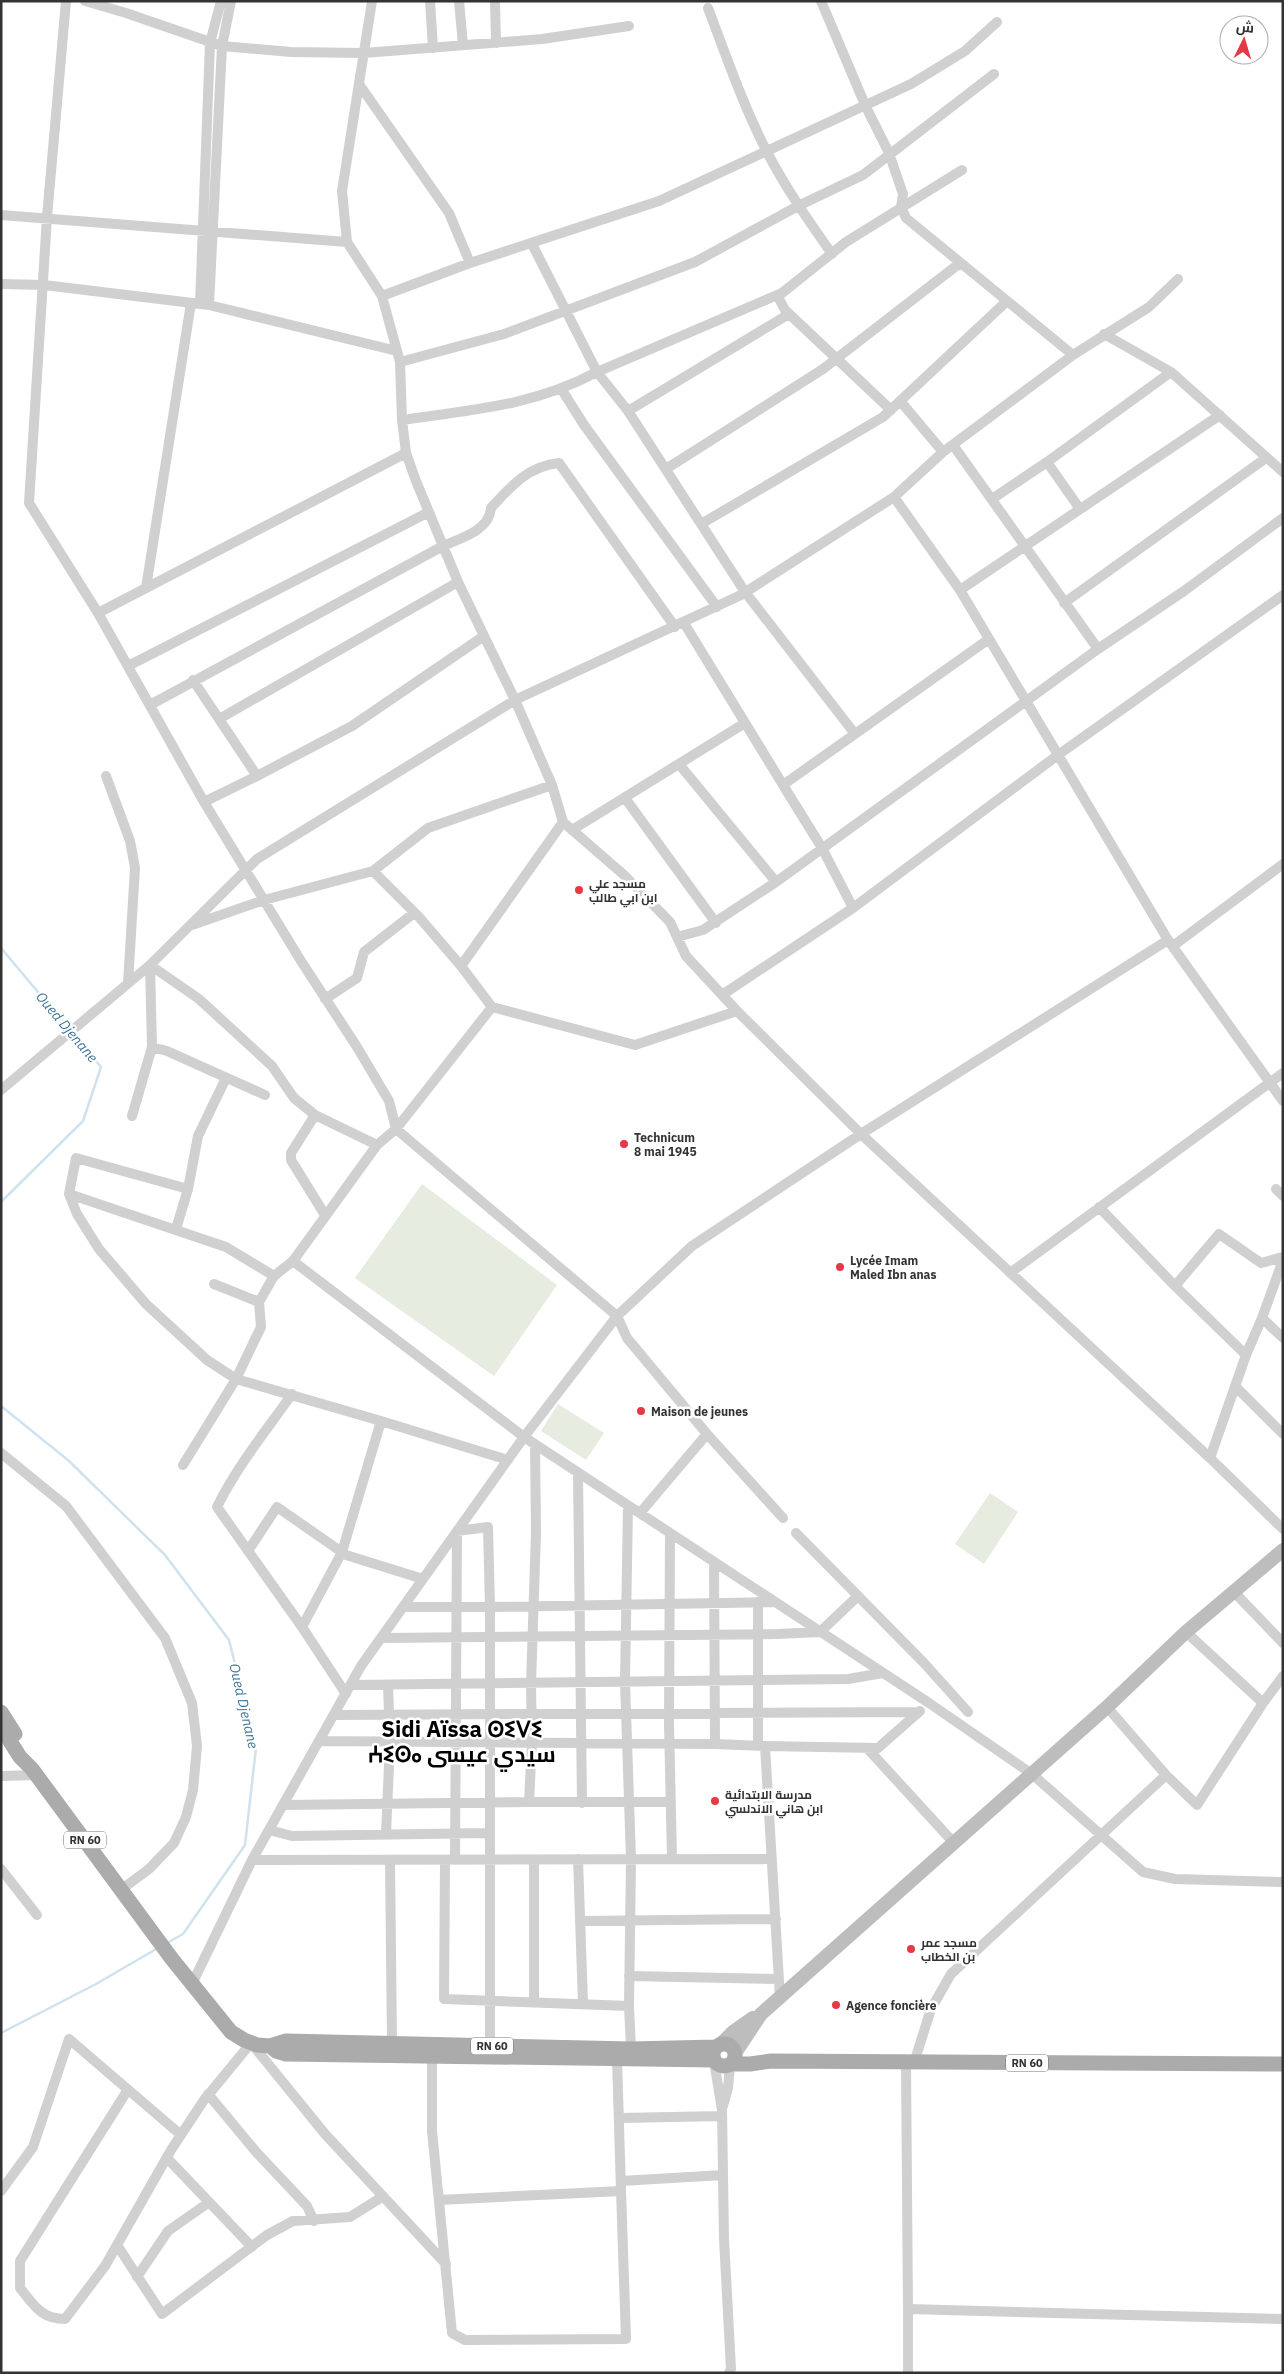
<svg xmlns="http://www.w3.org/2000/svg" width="1284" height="2374" font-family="'IBM Plex Sans',Cairo,'Noto Sans Tifinagh',sans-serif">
	<rect width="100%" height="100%" fill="#fff"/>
	<path fill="#e6ecdf" d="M 422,1184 L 557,1285 L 494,1376 L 355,1278 Z
		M 558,1404 L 604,1433 L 586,1460 L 541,1431 Z
		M 990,1493 L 1018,1512 L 984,1564 L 955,1544 Z"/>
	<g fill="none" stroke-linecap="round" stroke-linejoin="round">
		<path stroke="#cfe2ee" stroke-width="2.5" d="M 1,948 L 69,1029
			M 1,1202 L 83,1121 L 101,1067 L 72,1033
			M 1,1406 L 69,1461 L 165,1555 L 229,1640 L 256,1748 L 245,1845 L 183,1934 L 167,1943
			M 1,2033 L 96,1984 L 158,1948"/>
		<path stroke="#d0d0d0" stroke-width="10" d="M 66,1 L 47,217 L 29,503 L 98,613 L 204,802 L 301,961 L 357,1047 L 389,1101 L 396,1129 L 617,1316 L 627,1338 L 707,1434 L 783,1518
			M 85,1 L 126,13 L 222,46 L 291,52 L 364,53 L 542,39 L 629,26
			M 372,1 L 342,191 L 347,242 L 382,296 L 400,362 L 402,420 L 406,453 L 416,481 L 458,582 L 515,700 L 552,785 L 563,822 L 624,875 L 670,922 L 686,956 L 737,1011
			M 430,1 L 433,48
			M 459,1 L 463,45
			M 495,1 L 496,43
			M 821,1 L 866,107 L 889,153 L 903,194 L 901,207 L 906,218 L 1073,355
			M 708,8 C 726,56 743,105 766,150 C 785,187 808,220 832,254
			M 359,84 L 449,213 L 470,263
			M 1,215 L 347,242
			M 532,244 L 597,372 L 628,411 L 745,592 L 855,734
			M 1,284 L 44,285 L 209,305 L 397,351
			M 777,295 L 785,310 L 891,410
			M 382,296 L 470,263 L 659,201 L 911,84 L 965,51 L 997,22
			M 200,304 L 210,43 L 221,1
			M 209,305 L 222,46 L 231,1
			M 1104,334 L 1171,372 L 1283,472
			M 400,362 L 504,334 L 695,262 L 798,206 L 863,175 L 994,74
			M 562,390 L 584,425 L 717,607
			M 901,402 L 943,452
			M 628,411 L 789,314
			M 402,420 C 472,410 533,406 597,372 L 782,293 L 846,242 L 962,170
			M 953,445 L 1098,649
			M 1047,462 L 1080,509
			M 666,469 L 823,369 L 960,263
			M 894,497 L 960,590 L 1168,940 L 1283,1101
			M 992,499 L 1047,462 L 1171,372
			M 701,524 L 883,417 L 1007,301
			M 146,588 L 191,303
			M 960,590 L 1220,415
			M 1064,603 L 1266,458
			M 98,613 L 406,453
			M 684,623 L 783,785 L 989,639
			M 128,666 L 429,512
			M 193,680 L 257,776
			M 150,705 L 443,546 C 461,538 489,531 491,508 C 510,487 528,466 559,463 L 675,627
			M 219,719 L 458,582
			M 679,764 L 776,882
			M 106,776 L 130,841 L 135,868 L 128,983
			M 783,785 L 822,848 L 853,908
			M 625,798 L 716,923
			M 204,802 L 257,776 L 352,726 L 484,636
			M 563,822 L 461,966 L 492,1007 L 635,1045 L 737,1011 L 861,1134 L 1210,1458 L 1283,1529
			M 572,830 L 745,723
			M 192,925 L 264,900 L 373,871
			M 677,937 L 703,930 L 776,882 L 1098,649 L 1184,591 L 1283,518
			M 1173,946 L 1283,864
			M 150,965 L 199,999 L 272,1066 L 294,1098 L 315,1115 L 377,1145
			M 461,966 L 419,917 L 373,871 L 428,828 L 552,785
			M 722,995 L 853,908 L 1058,755 L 1283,595
			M 325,999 L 357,978 L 364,952 L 414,913
			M 492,1007 L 396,1129 L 377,1145 L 293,1261 L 524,1437 L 929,1703 L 1032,1774 L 1143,1872 L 1175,1879 L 1283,1882
			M 152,1047 L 167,1051 L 265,1095
			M 1,1090 L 150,965 L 257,859 L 515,700 L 741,595 L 894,497 L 943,452 L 1073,355 L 1149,307 L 1178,279
			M 315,1115 L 291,1153 L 291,1160 L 325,1215
			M 132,1116 L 152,1047 L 150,965
			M 188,1189 L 76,1158 L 69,1194 L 77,1214 L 99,1249 L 146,1304 L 207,1360 L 236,1379 L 261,1327 L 259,1302 L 274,1276 L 293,1261
			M 1276,1189 L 1283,1196
			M 69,1194 L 226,1247 L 274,1276
			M 1099,1207 L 1175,1286
			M 176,1229 L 188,1189 L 198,1136 L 226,1078
			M 1283,1260 L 1262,1318 L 1283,1338
			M 1010,1273 L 1283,1073
			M 214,1284 L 259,1302
			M 1246,1355 L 1262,1318
			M 1235,1386 L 1283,1434
			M 292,1394 C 266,1431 237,1466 217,1507 L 302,1627 L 346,1694
			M 381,1421 L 508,1460
			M 535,1444 L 536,1532 L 531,1684 L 532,1742 L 529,1802 L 671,1802
			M 1,1453 L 66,1506 L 165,1638 L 192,1703 L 197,1746 L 193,1790 L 186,1817 L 174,1843 L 149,1869 L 122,1889
			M 1210,1458 L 1246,1355 L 1175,1286 L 1219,1234 L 1261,1263 L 1283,1257
			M 183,1465 L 236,1379 L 381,1421 L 342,1552 L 302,1627
			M 578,1473 L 582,1803
			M 640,1513 L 707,1434
			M 670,1533 L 669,1723 L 672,1859
			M 796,1533 L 924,1663 L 968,1712
			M 248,1551 L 277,1507 L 346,1555 L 423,1579
			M 1234,1592 L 1283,1643
			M 403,1607 L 490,1607 L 775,1602
			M 1186,1632 L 1263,1703
			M 381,1638 L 777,1634 L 820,1632 L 858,1596
			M 351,1685 L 848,1679 L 883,1673
			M 1107,1707 L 1166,1775 L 1197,1805 L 1263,1703 L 1283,1676
			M 334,1715 L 919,1712
			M 319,1741 L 715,1744 L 714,1562
			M 715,1744 L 764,1746
			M 758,1746 L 758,1602
			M 867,1748 L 954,1843
			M 1,1776 L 36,1775
			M 283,1805 L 529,1802
			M 269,1830 L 292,1836 L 489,1833
			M 386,1834 L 390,1742 L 388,1685
			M 578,1859 L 583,2004
			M 252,1860 L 772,1859
			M 390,1860 L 392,2044
			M 445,1860 L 444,1999 L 629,2006 L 631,1859 L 625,1682 L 628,1506
			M 455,1860 L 457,1531 L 488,1527 L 490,1607 L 490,2046
			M 534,1860 L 534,2002
			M 1,1869 L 37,1915
			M 580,1921 L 776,1919
			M 629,1976 L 779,1979
			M 192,1984 L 252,1860 L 361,1666 L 524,1437 L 617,1316 L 692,1246 L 861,1134 L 1168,940
			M 780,1998 L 765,1746 L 878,1748 L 920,1711
			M 629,2006 L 631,2049
			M 432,2056 L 432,2131 L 452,2333 L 465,2340 L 626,2339 L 621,2191 L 439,2200
			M 617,2059 L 621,2191
			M 714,2061 L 722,2110 L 724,2239 L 731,2369 L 729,2373
			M 906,2063 L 908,2309 L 1283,2319
			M 914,2063 L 931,2009 L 951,1974 L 1166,1775
			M 127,2091 L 20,2261 L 20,2288 C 34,2305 41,2319 65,2319 L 105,2266 L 171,2150 L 204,2100 L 251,2043 L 325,2134 L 446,2264
			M 208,2094 L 257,2153 L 307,2206 L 314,2221
			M 723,2106 L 728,2088 L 730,2065
			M 620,2118 L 722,2116
			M 167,2158 L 252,2247
			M 621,2181 L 723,2175
			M 1,2191 L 33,2147 L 69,2039 L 181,2135
			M 117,2245 L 162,2314 L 267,2235 L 293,2221 L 350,2217 L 382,2197
			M 137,2277 L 168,2231 L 208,2203
			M 908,2373 L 908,2309"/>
		<path stroke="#bdbdbd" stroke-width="14" d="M 721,2044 L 733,2032 L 753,2018
			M 735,2053 L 761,2014 L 1107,1707 L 1186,1632 L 1283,1550"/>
		<path stroke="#ababab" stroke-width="15" d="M 1,1712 L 15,1734
			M 1,1727 L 20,1757 L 32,1769 L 172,1959 L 231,2032 L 244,2040 L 257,2045 L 270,2046 L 286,2041 L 631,2049 L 715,2047
			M713 2055a11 11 0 1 1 22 0a11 11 0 1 1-22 0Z
			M 270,2046 L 276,2051 L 286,2054 L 713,2060
			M 731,2064 L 750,2064 L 771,2061 L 1283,2064"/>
	</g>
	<g fill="#e63946" stroke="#fff" stroke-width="2">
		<circle cx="579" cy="890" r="5"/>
		<circle cx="624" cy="1144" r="5"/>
		<circle cx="840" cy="1267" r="5"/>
		<circle cx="641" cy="1411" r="5"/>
		<circle cx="715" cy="1801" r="5"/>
		<circle cx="911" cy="1949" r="5"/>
		<circle cx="836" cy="2005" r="5"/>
	</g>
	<g text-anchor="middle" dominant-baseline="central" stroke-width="5" stroke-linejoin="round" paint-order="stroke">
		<g fill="#fff" stroke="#707070" stroke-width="1">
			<rect x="64" y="1831.5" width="42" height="17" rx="4"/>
			<rect x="471" y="2037.5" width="42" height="17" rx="4"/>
			<rect x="1006" y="2054.5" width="42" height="17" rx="4"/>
		</g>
		<g font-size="11" font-weight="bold" fill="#333">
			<text x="85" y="1840">RN 60</text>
			<text x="492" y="2046">RN 60</text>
			<text x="1027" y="2063">RN 60</text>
		</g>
		<g font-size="12" font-weight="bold" fill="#333" stroke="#fff" text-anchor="start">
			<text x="589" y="883">مسجد علي<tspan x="589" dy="14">ابن ابي طالب</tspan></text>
			<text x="634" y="1137">Technicum<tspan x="634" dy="14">8 mai 1945</tspan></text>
			<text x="850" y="1260">Lycée Imam<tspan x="850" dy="14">Maled Ibn anas</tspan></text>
			<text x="651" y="1411">Maison de jeunes</text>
			<text x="725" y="1794">مدرسة الابتدائية<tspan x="725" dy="14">ابن هاني الاندلسي</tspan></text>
			<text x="921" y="1942">مسجد عمر<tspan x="921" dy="14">بن الخطاب</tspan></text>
			<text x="846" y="2005">Agence foncière</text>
		</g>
		<g font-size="14" font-style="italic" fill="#3f7597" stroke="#fff">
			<text transform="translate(67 1027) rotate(50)">Oued Djenane</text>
			<text transform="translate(244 1706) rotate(77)">Oued Djenane</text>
		</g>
		<g font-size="22" font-weight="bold" fill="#000" stroke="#fff">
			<text x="462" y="1728">Sidi Aïssa ⵙⵉⴸⵉ<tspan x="462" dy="25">ⵄⵉⵙⴰ سيدي عيسى</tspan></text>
		</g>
	</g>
	<rect width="1284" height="2374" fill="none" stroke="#333333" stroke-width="5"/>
	<g transform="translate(1244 40) rotate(5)"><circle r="24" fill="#ffffff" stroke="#adadad"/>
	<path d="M0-4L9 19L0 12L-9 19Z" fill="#e63946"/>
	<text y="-8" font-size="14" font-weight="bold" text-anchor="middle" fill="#333333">ش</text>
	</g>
</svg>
